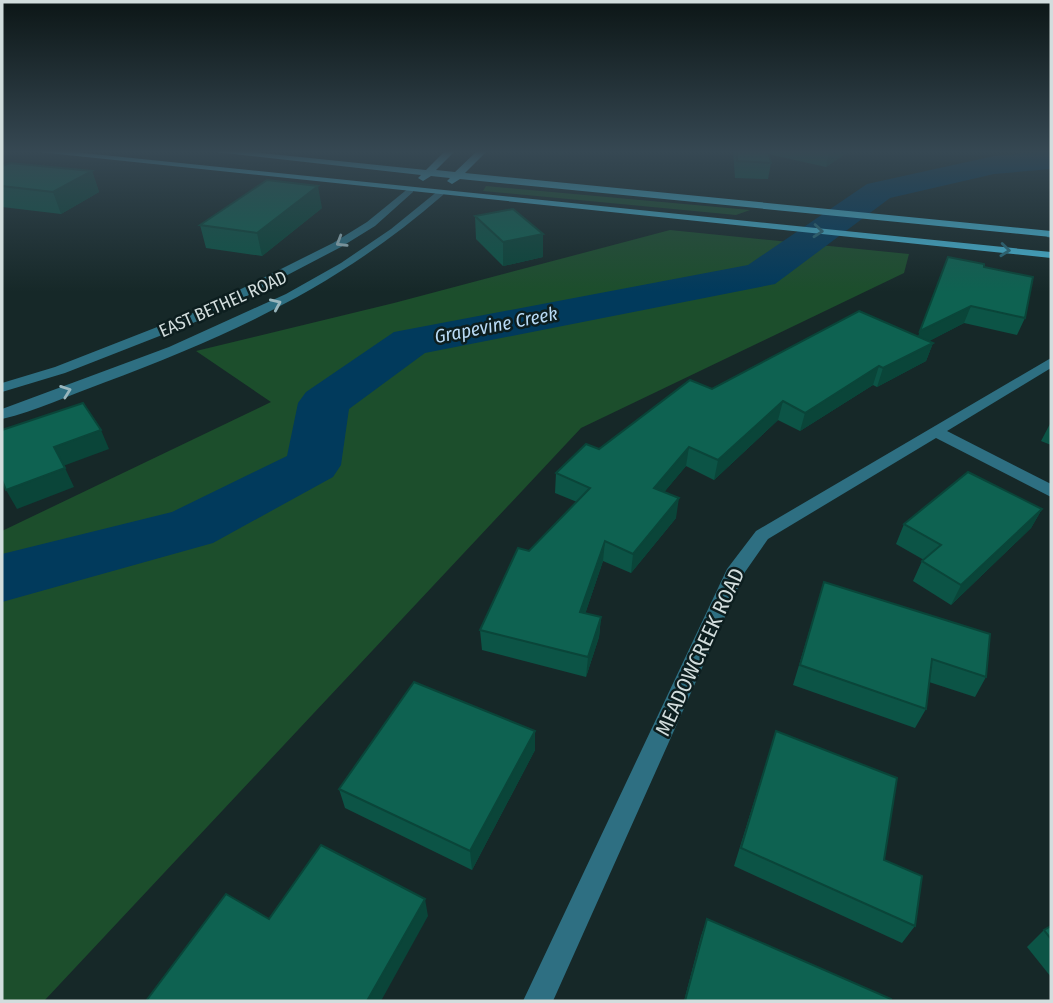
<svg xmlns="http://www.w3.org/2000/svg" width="1053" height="1003" font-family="'Fira Sans Condensed',sans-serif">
	<rect width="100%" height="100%" fill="#162828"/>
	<path fill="#1c4e2c" d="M 486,186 L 750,210 L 736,215 L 483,191 Z
		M 670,230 L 909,254 L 904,273 L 581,428 L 44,1001 L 2,1001 L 2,531 L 271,402 L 196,351 L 394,303 Z"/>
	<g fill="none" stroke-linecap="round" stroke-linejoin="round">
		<path fill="#013a5c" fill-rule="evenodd" d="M 1051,151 L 1051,169 L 994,174 L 890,198 L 775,284 L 425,353 L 349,409 L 341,465 L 333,477 L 213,543 L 2,602 L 2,554 L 172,512 L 287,456 L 298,403 L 306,392 L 394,332 L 748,265 L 867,184 L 994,156 Z"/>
		<path fill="#2e6f82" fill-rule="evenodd" d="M 410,187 L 413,188 L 413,192 L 375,226 L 341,247 L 203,319 L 65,373 L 2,392 L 2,383 L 55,367 L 193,313 L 333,243 L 367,222 Z
			M 439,190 L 444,193 L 443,195 C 339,286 231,335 103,383 C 70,395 36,411 2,419 L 2,409 L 169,347 L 286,294 L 341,263 L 391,229 Z
			M 1051,231 L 1051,238 L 1047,237 L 1046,234 Z
			M 1051,358 L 1051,368 L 947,431 L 1051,484 L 1051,497 L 936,438 L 768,539 L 745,572 L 553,1001 L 523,1001 L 727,569 L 756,531 Z"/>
		<path fill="#47b7d6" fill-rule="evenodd" d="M 29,151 L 64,151 L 1051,252 L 1051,258 Z
			M 206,151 L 242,151 L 426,170 L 445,151 L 455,151 L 436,170 L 455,172 L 477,151 L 487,151 L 465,173 L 1051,231 L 1051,237 L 460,179 L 452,184 L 447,181 L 450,178 L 431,176 L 423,181 L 418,178 L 421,175 Z"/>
	</g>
	<path fill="#0c5446" d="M 378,151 L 401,151 L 399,153 Z
		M 733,151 L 849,151 L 826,167 L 768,154 L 771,163 L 768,179 L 735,178 Z
		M 2,166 L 92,171 L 99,192 L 61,214 L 2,207 Z
		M 322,208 L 262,256 L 206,248 L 200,225 Z
		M 475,216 L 543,257 L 503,266 L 476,239 Z
		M 984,267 L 1025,318 L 1017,335 L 964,323 L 929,341 L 933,343 L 926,361 L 877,387 L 873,385 L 800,431 L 778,420 L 714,480 L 686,466 L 664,492 L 676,518 L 631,573 L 603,561 L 585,614 L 601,617 L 599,637 L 586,677 L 482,650 L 480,630 L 529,551 L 577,502 L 555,493 L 556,473 L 712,389 L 918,337 L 920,331 Z
		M 1051,422 L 1051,445 L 1041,441 Z
		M 1042,509 L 1031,528 L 951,605 L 913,581 L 922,561 L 924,560 L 896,544 L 904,524 Z
		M 824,582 L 986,677 L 975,697 L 929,682 L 926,709 L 915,728 L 793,685 Z
		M 535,731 L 535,750 L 472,870 L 345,808 L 339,789 Z
		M 776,731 L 884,860 L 915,926 L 902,943 L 734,866 Z
		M 707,919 L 890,1001 L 684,1001 L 701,936 Z
		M 1051,926 L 1051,977 L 1027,947 L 1044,930 Z"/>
	<path fill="#0a4539" d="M 560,151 L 569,151 L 560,156 Z
		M 829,151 L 849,151 L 826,167 Z
		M 92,171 L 99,192 L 61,214 L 53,192 Z
		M 318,186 L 322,208 L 262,256 L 257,233 Z
		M 543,234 L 543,257 L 503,266 L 503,242 Z
		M 971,306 L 964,323 L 914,349 L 920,331 Z
		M 933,343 L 926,361 L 877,387 L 883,368 Z
		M 879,366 L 873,385 L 800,431 L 805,413 Z
		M 783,401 L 778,420 L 714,480 L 718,460 Z
		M 101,430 L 109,449 L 63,466 L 54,447 Z
		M 689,447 L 686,466 L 651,508 L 654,488 Z
		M 65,468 L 74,487 L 17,509 L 6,490 Z
		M 679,498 L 676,518 L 631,573 L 633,554 Z
		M 1042,509 L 1031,528 L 951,605 L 961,585 Z
		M 605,541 L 603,561 L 579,632 L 580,612 Z
		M 601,617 L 599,637 L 586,677 L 588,657 Z
		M 535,731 L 535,750 L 472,870 L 470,851 Z
		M 425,899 L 428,916 L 381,1001 L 367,1001 Z"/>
	<path fill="#0e6251" stroke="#0a4539" stroke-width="2" d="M 737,151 L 768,151 L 771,163 L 737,161 Z
		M 10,163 L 92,171 L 53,192 L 2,186 L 2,166 Z
		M 267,180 L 318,186 L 257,233 L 200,225 Z
		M 513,209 L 543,234 L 503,242 L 475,216 Z
		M 948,257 L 984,264 L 984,267 L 1033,277 L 1025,318 L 971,306 L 920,331 Z
		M 859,311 L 933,343 L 883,368 L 879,366 L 805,413 L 783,401 L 718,460 L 689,447 L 654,488 L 679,498 L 633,554 L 605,541 L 580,612 L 601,617 L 588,657 L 480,630 L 518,548 L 529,551 L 590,488 L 556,473 L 586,444 L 599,449 L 690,380 L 712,389 Z
		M 83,403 L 101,430 L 54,447 L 65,468 L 6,490 L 2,480 L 2,430 Z
		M 968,472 L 1042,509 L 961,585 L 922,561 L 941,545 L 904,524 Z
		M 824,582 L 990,634 L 986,677 L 932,659 L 926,709 L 800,665 Z
		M 414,682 L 535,731 L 470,851 L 339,789 Z
		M 776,731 L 897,778 L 884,860 L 922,876 L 915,926 L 741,848 Z
		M 321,845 L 425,899 L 367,1001 L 146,1001 L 226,894 L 269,919 Z
		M 707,919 L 891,999 L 890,1001 L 685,1001 Z
		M 1051,926 L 1051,939 L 1044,930 Z"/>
	<defs><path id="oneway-chevron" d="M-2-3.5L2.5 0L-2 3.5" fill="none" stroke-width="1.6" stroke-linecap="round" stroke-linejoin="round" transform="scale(1.75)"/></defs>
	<g stroke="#2a6a7a">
		<use href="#oneway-chevron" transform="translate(818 231) rotate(5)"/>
		<use href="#oneway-chevron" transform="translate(1005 250) rotate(6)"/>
	</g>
	<g stroke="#99b6bd">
		<use href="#oneway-chevron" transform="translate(341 242) rotate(149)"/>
		<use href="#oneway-chevron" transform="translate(276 304) rotate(-24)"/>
		<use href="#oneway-chevron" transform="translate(66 391) rotate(-20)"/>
	</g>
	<linearGradient id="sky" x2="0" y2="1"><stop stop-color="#0c1616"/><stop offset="0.52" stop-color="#364853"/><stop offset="1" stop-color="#364853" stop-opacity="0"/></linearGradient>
	<rect width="1053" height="292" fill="url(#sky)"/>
	<g text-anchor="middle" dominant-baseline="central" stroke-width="5" stroke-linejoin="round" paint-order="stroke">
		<g font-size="18" fill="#d2dddd" stroke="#0d1e1f">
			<text transform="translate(223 304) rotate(-24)">EAST BETHEL ROAD</text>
		</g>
		<g font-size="19" font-style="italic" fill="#b8daf5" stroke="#0d1e1f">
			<text transform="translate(496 325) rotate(-11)">Grapevine Creek</text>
		</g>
		<g font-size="21" fill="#d2dddd" stroke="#0d1e1f">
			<text transform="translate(700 652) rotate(-65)">MEADOWCREEK ROAD</text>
		</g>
	</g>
	<rect width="1053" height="1003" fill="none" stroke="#d2dddd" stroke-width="7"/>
</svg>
